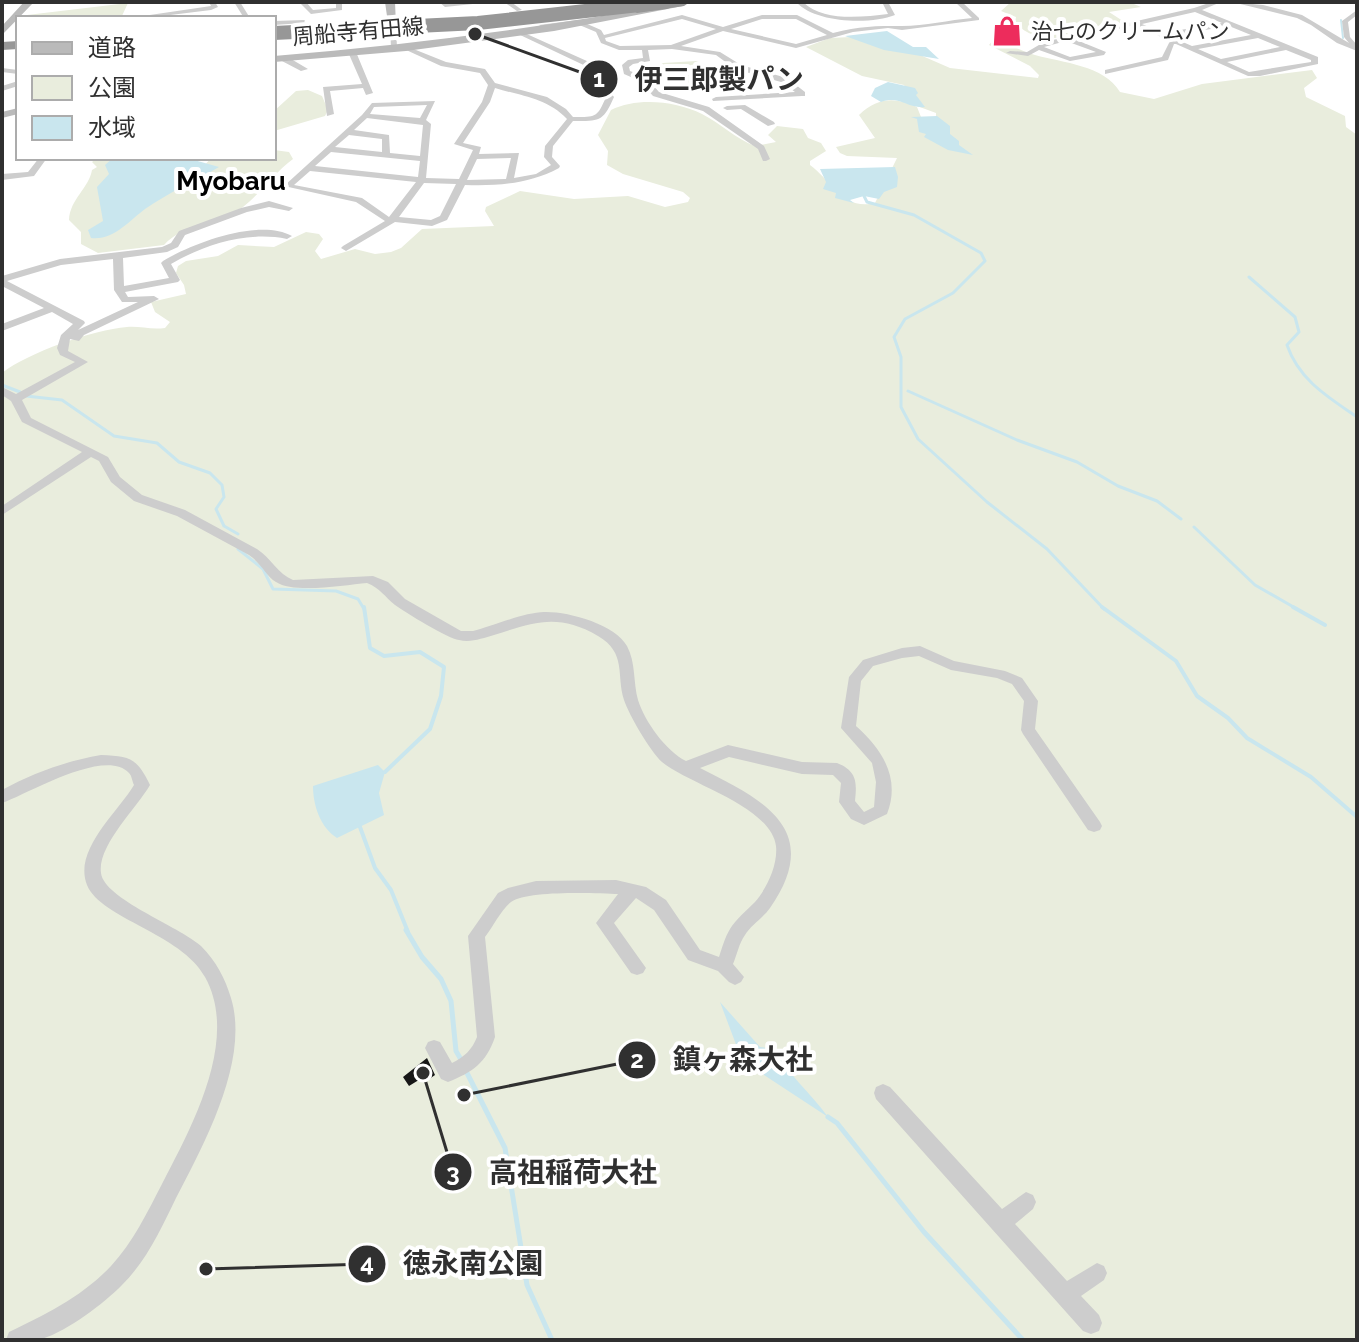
<svg xmlns="http://www.w3.org/2000/svg" width="1359" height="1342" font-family="Raleway,'Noto Sans JP',sans-serif">
	<rect width="100%" height="100%" fill="#fff"/>
	<path fill="#e9eddd" d="M 1011,2 L 1129,2 L 1141,7 L 1109,12 L 1126,23 C 1090,30 1044,53 1015,23 L 1016,17 L 1001,11 Z
		M 128,3 L 121,18 L 25,18 L 27,15 Z
		M 851,37 L 911,51 L 950,68 L 1038,78 L 1039,75 L 1030,66 L 989,45 L 993,40 C 1009,43 1020,51 1035,55 C 1063,63 1104,65 1120,92 L 1154,99 L 1202,84 L 1312,70 L 1317,78 L 1304,88 L 1306,97 L 1345,116 L 1346,127 L 1357,135 L 1357,1340 L 2,1340 L 2,373 C 29,352 93,330 127,327 C 140,326 151,330 165,328 L 170,322 L 155,312 L 151,302 L 186,294 L 184,285 L 176,273 L 178,266 L 186,261 L 218,256 L 238,245 L 274,247 L 306,232 L 319,234 L 323,239 L 315,251 L 321,259 L 355,249 L 375,254 L 391,252 L 401,248 L 422,229 L 494,226 L 485,211 L 486,207 L 520,191 L 574,199 L 628,196 L 665,207 L 688,202 L 690,198 L 683,192 L 623,174 L 607,165 L 608,151 L 598,135 L 611,110 C 637,97 676,101 702,114 C 720,123 736,139 755,146 L 776,142 L 768,135 L 777,126 L 803,129 L 808,138 L 821,143 L 826,151 L 810,161 L 810,165 C 832,181 843,211 875,203 L 897,158 L 847,156 L 840,153 L 836,147 L 875,138 L 859,115 C 878,97 895,97 917,107 L 921,117 L 936,118 L 936,113 L 917,106 L 904,85 L 862,76 L 806,47 L 830,38 Z
		M 696,61 L 724,72 L 737,83 C 706,100 666,92 638,73 L 663,63 Z
		M 308,90 L 322,96 L 328,110 L 325,116 L 274,131 L 274,111 L 296,91 Z
		M 274,150 L 289,152 L 293,159 C 274,173 259,195 243,207 C 218,223 184,223 164,245 L 98,253 L 81,244 L 81,232 L 69,220 C 70,199 89,188 92,170 L 97,167 L 92,162 L 97,158 L 120,158 L 142,208 L 198,173 L 211,158 L 274,158 Z"/>
	<path fill="#c9e6ee" d="M 887,31 L 913,47 L 926,47 L 939,59 L 884,50 L 845,36 Z
		M 888,82 L 915,88 L 918,93 L 916,95 L 925,107 C 908,109 899,95 881,102 L 871,96 L 875,88 Z
		M 937,116 L 950,126 L 950,134 L 959,141 L 959,145 L 973,155 L 948,150 L 924,137 L 926,134 L 919,132 L 917,119 L 911,117 Z
		M 113,158 L 187,158 L 219,167 C 195,181 168,193 145,209 C 129,221 113,241 91,238 L 88,230 L 103,221 L 97,187 L 109,174 L 105,165 Z
		M 895,167 L 898,177 L 897,187 L 884,192 L 879,199 L 864,196 L 850,200 L 854,203 L 835,198 L 836,193 L 823,189 L 826,182 L 820,169 Z
		M 378,765 L 385,772 L 379,793 L 384,815 L 337,838 C 320,827 313,805 313,786 Z
		M 720,1002 L 760,1047 L 774,1049 C 788,1075 811,1093 828,1117 L 764,1075 L 754,1058 L 740,1055 Z"/>
	<g fill="none" stroke-linecap="round" stroke-linejoin="round">
		<path stroke="#c9e6ee" stroke-width="2" d="M 1341,20 L 1343,38"/>
		<path stroke="#c9e6ee" stroke-width="3" d="M 864,196 L 867,202 L 914,215 L 981,253 L 985,261 L 953,293 L 905,319 L 894,337 L 901,357 L 901,407 L 918,439 L 987,502 L 1047,549 L 1104,609
			M 1249,277 L 1295,317 L 1299,332 L 1287,345 C 1299,380 1328,397 1357,417
			M 2,385 L 20,392
			M 908,391 L 1017,440 L 1077,462 L 1118,486 L 1157,501 L 1181,519
			M 26,396 L 62,400 L 114,436 L 157,443 L 179,462 L 210,473 L 222,485 L 224,497 L 216,509 L 224,526 L 238,534
			M 1194,527 L 1255,585 L 1297,609
			M 238,549 L 263,569 L 273,589 L 336,591 L 358,599 L 364,609"/>
		<path stroke="#c9e6ee" stroke-width="4" d="M 364,607 L 370,648 L 384,656 L 420,652 L 444,667 L 441,696 L 430,729 L 385,772
			M 1102,607 L 1176,661 L 1197,696 L 1228,718 L 1247,738 L 1311,777 L 1357,817
			M 1293,607 L 1325,625
			M 360,827 L 375,868 L 391,890 L 408,932"/>
		<path stroke="#c9e6ee" stroke-width="5" d="M 406,930 L 422,957 L 441,979 L 451,1001 L 456,1051 L 463,1063
			M 466,1071 L 505,1148 L 527,1285 L 552,1340
			M 828,1117 L 837,1123 L 924,1232 L 1023,1340"/>
	</g>
	<path fill="#171717" d="M 427,1058 L 435,1075 L 425,1082 L 422,1078 L 409,1086 L 403,1077 Z"/>
	<g fill="none" stroke-linecap="round" stroke-linejoin="round">
		<path fill="#cdcdcd" fill-rule="evenodd" d="M 209,2 L 215,2 L 218,7 L 211,10 L 146,18 L 143,16 L 211,6 Z
			M 234,2 L 240,2 L 250,18 L 244,18 Z
			M 299,2 L 306,2 L 313,10 L 336,8 L 336,2 L 342,2 L 342,10 L 311,14 Z
			M 439,2 L 491,2 L 445,7 Z
			M 504,2 L 511,2 L 522,10 L 517,11 Z
			M 796,2 L 803,2 C 823,22 862,17 888,14 L 882,2 L 888,2 L 895,15 C 870,25 815,23 796,2 Z
			M 955,2 L 962,2 L 979,18 L 979,20 L 902,30 L 888,28 L 853,32 L 796,48 L 723,31 L 681,46 L 720,52 L 741,65 L 787,78 L 805,92 L 805,96 L 802,96 L 713,101 L 712,99 L 716,97 L 795,92 L 781,82 L 735,69 L 716,55 L 672,49 L 648,50 L 650,61 L 633,64 L 629,67 L 630,71 L 646,77 L 659,92 L 709,107 L 764,146 L 770,159 L 766,161 L 763,161 L 758,149 L 703,111 L 653,96 L 640,81 L 624,74 L 622,65 L 628,60 L 643,58 L 642,50 L 619,50 L 601,43 L 596,32 L 577,24 L 542,27 L 539,25 L 578,20 L 601,30 L 604,35 L 682,15 L 723,27 L 762,15 L 797,15 L 833,33 C 859,26 876,26 902,26 C 925,26 949,20 972,18 ZM 682,19 L 716,29 L 671,45 L 620,46 L 606,41 L 605,38 ZM 762,19 L 796,19 L 827,35 L 796,44 L 731,29 Z
			M 1212,2 L 1221,2 L 1202,10 L 1318,57 L 1318,64 L 1260,76 L 1248,76 L 1176,44 L 1174,44 L 1168,60 L 1105,74 L 1105,70 L 1162,57 L 1170,41 L 1135,25 L 1074,39 L 1106,52 L 1104,55 L 1070,61 L 1039,50 L 1028,56 L 1006,53 L 1010,51 L 1027,52 L 1044,42 L 1194,8 ZM 1195,12 L 1222,23 L 1162,33 L 1142,24 ZM 1229,26 L 1251,35 L 1192,46 L 1169,36 ZM 1258,38 L 1280,47 L 1221,59 L 1198,49 ZM 1066,41 L 1096,52 L 1070,57 L 1044,47 ZM 1286,50 L 1311,60 L 1311,62 L 1249,72 L 1227,62 Z
			M 1232,2 L 1263,5 L 1302,15 L 1349,43 L 1344,37 L 1342,21 L 1357,10 L 1357,15 L 1348,22 L 1350,37 L 1357,45 L 1357,51 L 1337,43 L 1311,25 L 1297,18 Z
			M 305,20 L 303,23 L 274,25 L 274,21 Z
			M 393,21 L 396,23 L 397,49 L 394,51 L 391,49 L 390,23 Z
			M 520,31 L 598,66 L 601,81 L 614,97 C 603,122 600,121 573,121 L 553,146 L 552,157 L 560,166 L 559,168 C 529,184 498,186 465,185 L 447,220 L 432,226 L 395,222 L 346,251 L 341,248 L 343,246 L 385,221 L 356,202 L 284,186 L 362,115 L 372,103 L 435,101 L 426,120 L 431,124 L 426,178 L 459,179 L 473,150 L 454,144 L 482,102 L 488,85 L 480,73 L 441,66 L 404,49 L 406,46 L 446,62 L 485,69 L 495,83 L 547,97 L 566,109 L 573,117 C 596,117 597,118 606,97 L 593,81 L 592,69 L 518,34 ZM 495,88 C 521,96 547,98 567,119 L 545,146 L 544,157 L 551,165 L 536,174 L 514,178 L 519,153 L 479,154 L 481,147 L 463,143 L 490,102 ZM 427,105 L 420,118 L 370,114 L 374,107 ZM 367,118 L 423,125 L 420,156 L 390,153 L 389,135 L 354,130 ZM 349,135 L 382,139 L 382,152 L 335,147 ZM 331,152 L 420,161 L 418,177 L 315,166 ZM 511,158 L 506,179 L 467,180 L 477,159 ZM 310,171 L 416,182 L 389,217 L 362,198 L 294,185 ZM 424,183 L 456,184 L 440,216 L 431,220 L 399,217 Z
			M 352,50 L 356,52 L 373,93 L 366,95 L 363,88 L 330,91 L 334,114 L 327,116 L 323,87 L 362,84 L 348,52 Z
			M 280,56 L 286,56 L 308,69 L 301,71 L 280,60 Z
			M 2,68 L 18,70 L 18,74 L 2,72 Z
			M 18,81 L 18,86 L 2,91 L 2,86 Z
			M 745,105 L 774,122 L 775,124 L 768,126 L 741,109 L 727,110 L 723,108 L 727,106 Z
			M 39,158 L 47,158 L 34,176 L 2,180 L 2,174 L 28,172 Z
			M 269,201 L 293,208 L 289,211 L 269,207 L 247,212 L 185,235 L 178,247 L 167,252 L 123,258 L 124,286 L 169,278 L 161,263 L 163,261 C 193,243 259,218 292,236 L 287,239 C 248,231 205,244 171,264 L 180,280 L 178,282 L 125,292 L 128,297 L 154,296 L 159,299 L 84,335 L 79,341 L 70,339 L 68,351 L 88,362 L 22,400 L 31,418 L 108,457 L 120,477 L 142,495 L 185,510 L 257,549 C 271,558 278,574 293,580 L 373,576 L 388,582 L 405,599 L 461,631 L 473,631 C 492,626 526,612 544,612 C 567,611 615,624 627,646 C 636,663 633,682 638,700 C 645,722 666,751 686,761 L 728,745 L 802,762 L 837,763 C 857,771 857,782 855,801 L 864,812 L 874,807 L 876,782 L 872,763 L 841,728 L 849,677 L 863,660 L 902,648 L 920,646 L 954,661 L 1005,671 L 1022,678 L 1038,701 L 1035,729 L 1100,822 L 1102,826 L 1100,830 L 1094,832 L 1088,830 L 1023,734 L 1021,730 L 1024,701 L 1012,684 L 997,678 L 951,670 L 919,656 L 902,658 L 873,666 L 861,681 L 856,726 C 882,749 901,778 887,814 L 864,825 L 851,819 L 839,802 L 841,783 L 833,775 L 802,774 L 729,757 L 700,768 C 764,800 824,830 770,908 C 763,918 751,925 745,935 C 739,943 737,955 733,964 L 744,977 L 741,982 L 735,985 L 729,982 L 718,971 L 688,960 L 654,910 L 636,898 L 614,923 L 646,968 L 643,973 L 637,975 L 631,973 L 596,923 L 618,894 C 597,893 527,890 511,902 C 501,910 493,927 485,937 L 495,1037 C 486,1063 473,1072 448,1082 L 441,1079 L 425,1048 L 428,1042 L 434,1040 L 440,1042 L 452,1063 C 464,1057 472,1050 477,1037 L 468,936 L 498,893 L 508,888 L 536,881 L 616,880 L 646,887 L 666,900 L 700,950 L 719,957 C 722,948 725,937 730,929 C 736,919 747,910 755,902 C 767,888 778,865 776,846 C 771,806 688,784 662,762 C 650,751 629,715 624,700 C 616,675 627,653 598,636 C 558,613 535,622 494,635 C 483,638 471,643 459,640 C 448,639 405,612 395,605 C 385,597 380,588 367,583 C 345,585 294,594 276,582 C 266,576 262,564 249,555 L 177,516 L 134,501 L 111,482 L 99,461 L 91,457 L 2,515 L 2,506 L 82,452 L 22,422 L 11,401 L 2,395 L 2,387 L 16,394 L 75,362 L 60,355 L 57,348 L 61,335 L 73,324 L 52,312 L 2,331 L 2,324 L 44,308 L 2,286 L 2,276 L 60,259 L 162,247 L 171,243 L 179,231 L 241,208 ZM 113,259 L 114,290 L 122,302 L 138,302 L 78,330 L 85,323 L 84,321 L 7,281 L 61,265 Z
			M 101,755 C 130,756 137,758 150,785 C 136,809 97,846 101,873 C 104,899 179,926 201,946 C 216,961 225,978 231,998 C 250,1060 204,1144 176,1198 C 161,1229 147,1260 122,1285 C 103,1304 69,1330 42,1339 C 32,1342 17,1340 6,1340 L 9,1332 C 45,1315 83,1296 111,1266 C 133,1242 147,1213 162,1184 C 191,1128 240,1040 205,977 C 181,933 101,919 87,885 C 73,850 118,812 134,785 C 132,781 132,776 129,773 C 105,747 28,794 2,803 L 2,790 C 33,773 66,761 101,755 Z
			M 883,1084 L 890,1087 L 1002,1209 L 1026,1192 L 1033,1195 L 1036,1202 L 1033,1209 L 1015,1224 L 1067,1281 L 1097,1263 L 1104,1266 L 1107,1273 L 1104,1280 L 1081,1296 L 1099,1315 L 1102,1323 L 1099,1331 L 1091,1334 L 1083,1331 L 876,1099 L 874,1093 L 876,1087 Z"/>
		<path fill="#bababa" fill-rule="evenodd" d="M 24,2 L 34,2 L 2,35 L 2,26 Z
			M 385,2 L 395,2 L 396,25 L 388,23 Z
			M 671,2 L 679,2 L 683,6 L 554,31 L 406,51 L 274,62 L 274,56 C 408,45 539,28 671,4 Z
			M 18,108 L 18,114 L 2,118 L 2,112 Z"/>
		<path fill="#979797" fill-rule="evenodd" d="M 658,2 L 690,2 L 684,6 L 637,13 L 630,9 Z
			M 18,41 L 18,49 L 2,50 L 2,42 Z"/>
		<path stroke="#cdcdcd" stroke-width="7" d="M 295,43 L 302,24"/>
		<path stroke="#979797" stroke-width="14" d="M 274,33 L 478,23 L 666,2"/>
	</g>
	<defs>
		<g id="shop-bare" transform="scale(2.4)"><path d="M-5-2.5h2.3a2.7 3.5 0 0 1 5.4 0H5L5.5 6h-11ZM-1.5-2.5h3a1.5 2.3 0 0 0-3 0Z" fill="#ed2c5c" stroke="#fff" stroke-width="2.5" paint-order="stroke"/></g>
	</defs>
	<g fill-rule="evenodd">
		<use href="#shop-bare" x="1007" y="31"/>
	</g>
	<g text-anchor="middle" dominant-baseline="central" stroke-width="8" stroke-linejoin="round" paint-order="stroke">
		<g font-size="22" fill="#303030" stroke="#fff">
			<text transform="translate(358 31) rotate(-5)">周船寺有田線</text>
		</g>
		<g font-size="22" fill="#303030" stroke="#fff" text-anchor="start">
			<text x="1031" y="31">治七のクリームパン</text>
		</g>
		<g font-size="26" font-weight="bold" fill="#000" stroke="#fff">
			<text x="231" y="181">Myobaru</text>
		</g>
	</g>
	<path fill="none" stroke="#303030" stroke-width="3" d="M475 34L599 79M464 1095L637 1060M423 1073L453 1172M206 1269L367 1264"/>
	<g fill="#303030" stroke="#fff" stroke-width="3">
		<circle cx="475" cy="34" r="8"/>
		<circle cx="464" cy="1095" r="8"/>
		<circle cx="423" cy="1073" r="8"/>
		<circle cx="206" cy="1269" r="8"/>
		<circle cx="599" cy="79" r="20"/>
		<circle cx="637" cy="1060" r="20"/>
		<circle cx="453" cy="1172" r="20"/>
		<circle cx="367" cy="1264" r="20"/>
	</g>
	<g font-size="24" text-anchor="middle" font-weight="bold" fill="#fff">
		<text x="599" y="87">1</text>
		<text x="637" y="1068">2</text>
		<text x="453" y="1181">3</text>
		<text x="367" y="1272">4</text>
	</g>
	<g font-size="28" text-anchor="middle" font-weight="bold" fill="#303030" stroke="#fff" stroke-width="8" stroke-linejoin="round" paint-order="stroke">
		<text x="719" y="89">伊三郎製パン</text>
		<text x="743" y="1069">鎮ヶ森大社</text>
		<text x="573" y="1182">高祖稲荷大社</text>
		<text x="473" y="1273">徳永南公園</text>
	</g>
	<rect width="1359" height="1342" fill="none" stroke="#303030" stroke-width="8"/>
	<rect x="16" y="16" width="260" height="144" fill="#ffffff" stroke="#acacac" stroke-width="2"/>
	<rect x="32" y="42" width="40" height="12" fill="#bababa" stroke="#acacac" stroke-width="2"/>
	<text x="88" y="56" font-size="24" fill="#303030">道路</text>
	<rect x="32" y="76" width="40" height="24" fill="#e9eddd" stroke="#acacac" stroke-width="2"/>
	<text x="88" y="96" font-size="24" fill="#303030">公園</text>
	<rect x="32" y="116" width="40" height="24" fill="#c9e6ee" stroke="#acacac" stroke-width="2"/>
	<text x="88" y="136" font-size="24" fill="#303030">水域</text>
</svg>
